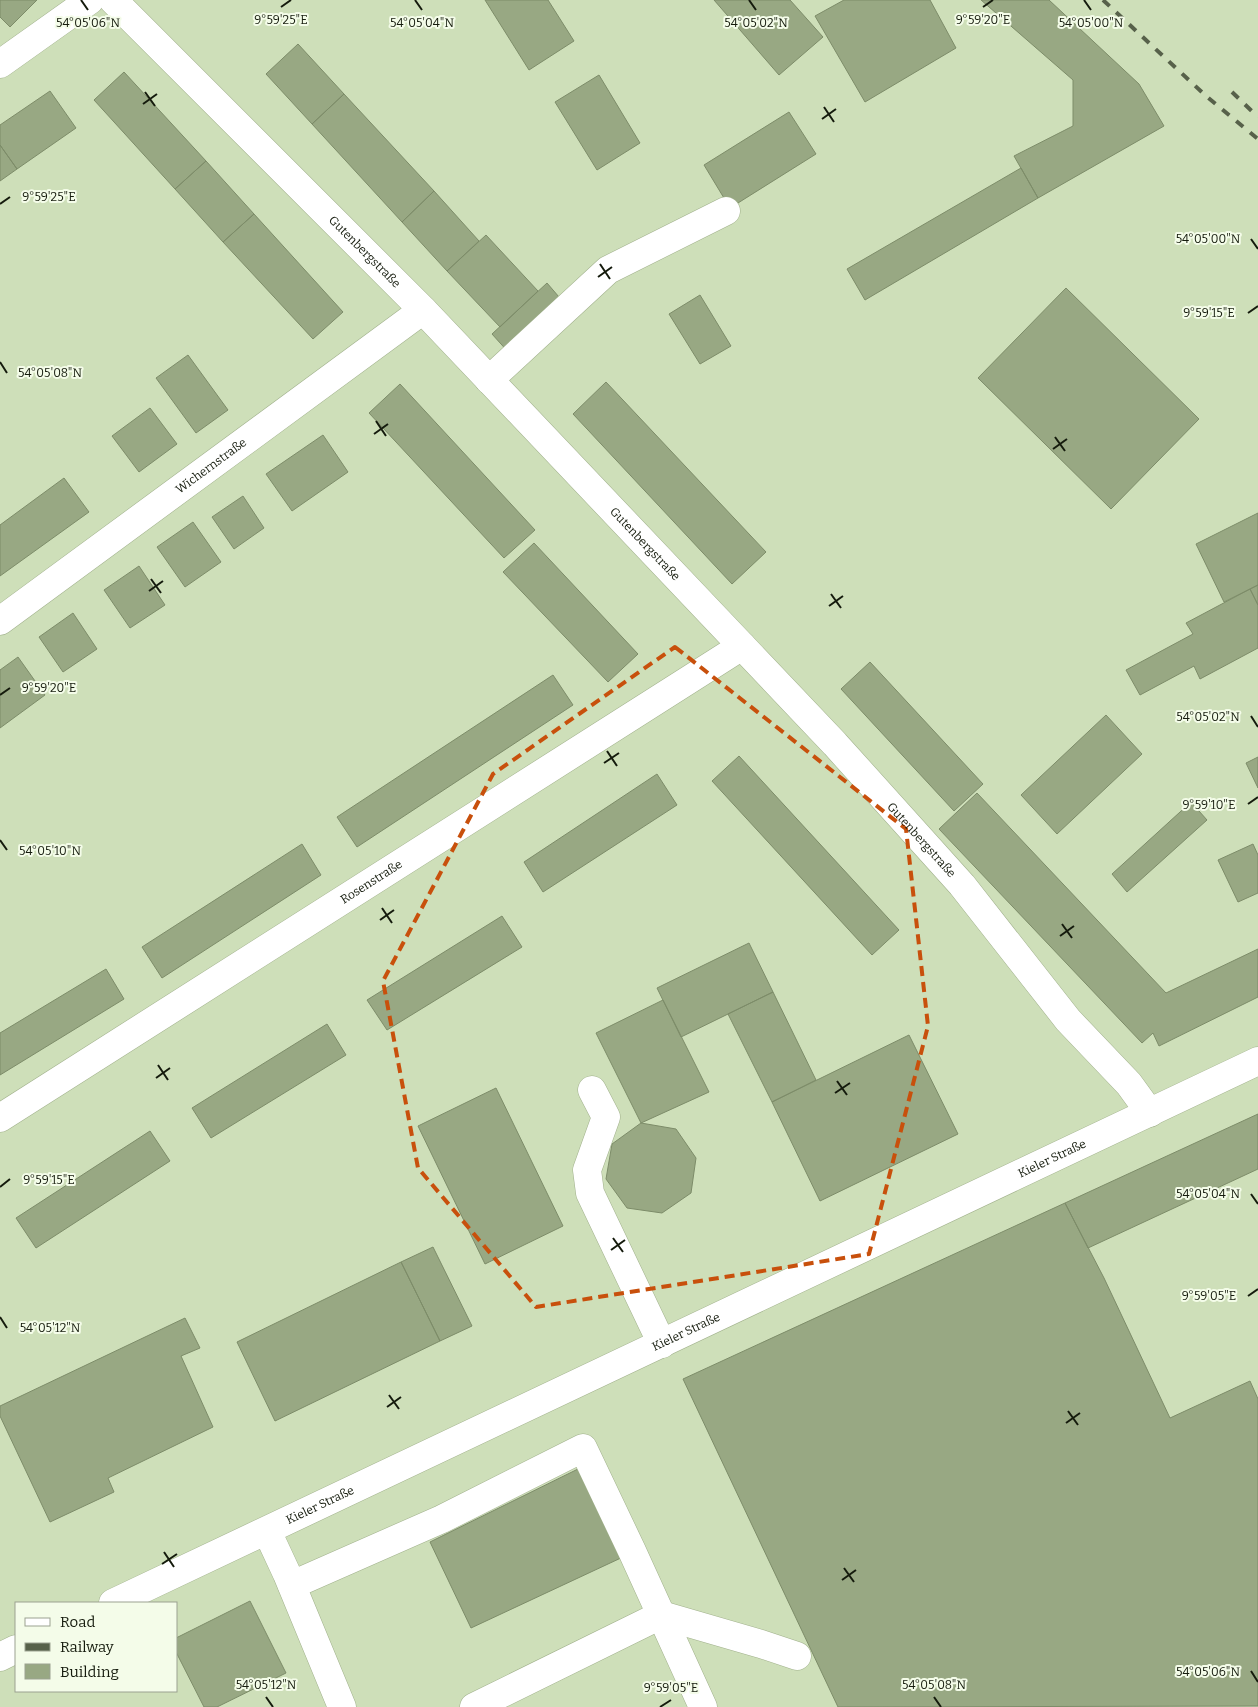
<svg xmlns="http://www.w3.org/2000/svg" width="1258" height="1707" font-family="Bitter,serif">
	<rect width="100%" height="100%" fill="#cedfb9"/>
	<path fill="#98a883" stroke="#7d8c69" d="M 0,0 L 37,0 L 10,27 L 0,17 Z
		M 485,0 L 548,0 L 574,41 L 529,70 Z
		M 714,0 L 790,0 L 823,37 L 779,75 Z
		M 844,0 L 930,0 L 956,48 L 865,102 L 815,16 Z
		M 981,0 L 1049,0 L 1139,84 L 1164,126 L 1038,198 L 1014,156 L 1073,126 L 1073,80 Z
		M 298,44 L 344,94 L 312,124 L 266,74 Z
		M 124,72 L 206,161 L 175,189 L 94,100 Z
		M 599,75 L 640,143 L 597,170 L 555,102 Z
		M 50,91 L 76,128 L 17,169 L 0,145 L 0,125 Z
		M 344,94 L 434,191 L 402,222 L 312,124 Z
		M 789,112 L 816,154 L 730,208 L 704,165 Z
		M 0,145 L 17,169 L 0,181 Z
		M 206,161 L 254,214 L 223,242 L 175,189 Z
		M 1021,168 L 1038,198 L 865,300 L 847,269 Z
		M 434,191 L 479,241 L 447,271 L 402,222 Z
		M 254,214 L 343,312 L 313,339 L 223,242 Z
		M 486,235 L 538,291 L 500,327 L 447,271 Z
		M 547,283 L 565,304 L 510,354 L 492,334 Z
		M 1066,288 L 1199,419 L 1111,509 L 978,378 Z
		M 700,295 L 731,346 L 700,364 L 669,314 Z
		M 188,355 L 228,410 L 196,433 L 156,378 Z
		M 606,382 L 766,552 L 732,584 L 573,414 Z
		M 400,384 L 535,530 L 504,558 L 369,413 Z
		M 150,408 L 177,444 L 139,472 L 112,436 Z
		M 323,435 L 348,472 L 292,511 L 266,474 Z
		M 64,478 L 89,512 L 0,576 L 0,525 Z
		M 243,496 L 264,528 L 234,549 L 212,517 Z
		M 1258,513 L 1258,585 L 1224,602 L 1196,544 Z
		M 193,522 L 221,562 L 185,587 L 157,547 Z
		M 534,543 L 638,654 L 608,682 L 503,572 Z
		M 139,566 L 165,605 L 130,628 L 104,590 Z
		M 1258,585 L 1258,605 L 1250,589 Z
		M 1250,589 L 1258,605 L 1258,648 L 1200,679 L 1194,666 L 1140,695 L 1126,670 L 1193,634 L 1186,623 Z
		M 73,613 L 97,649 L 63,672 L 39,637 Z
		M 18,657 L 45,695 L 0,728 L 0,670 Z
		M 870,662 L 983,784 L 954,811 L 841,689 Z
		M 553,675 L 573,705 L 357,847 L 337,817 Z
		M 1106,715 L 1142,754 L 1057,834 L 1021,795 Z
		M 739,756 L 899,930 L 872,955 L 712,781 Z
		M 1258,757 L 1258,788 L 1246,763 Z
		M 657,774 L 677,805 L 543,892 L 524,862 Z
		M 977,793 L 1166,993 L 1258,949 L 1258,997 L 1159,1046 L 1153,1033 L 1142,1043 L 939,829 Z
		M 1191,802 L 1207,820 L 1127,892 L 1112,874 Z
		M 302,844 L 321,875 L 162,978 L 142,947 Z
		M 1253,844 L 1258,855 L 1258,893 L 1238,902 L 1218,860 Z
		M 502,916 L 522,947 L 387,1030 L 367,1000 Z
		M 749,943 L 773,992 L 681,1037 L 657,988 Z
		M 106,969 L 124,999 L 0,1075 L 0,1033 Z
		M 773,992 L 816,1080 L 772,1102 L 728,1014 Z
		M 663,1000 L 709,1092 L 641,1123 L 596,1033 Z
		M 327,1024 L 346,1055 L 211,1138 L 192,1108 Z
		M 909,1035 L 958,1134 L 820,1201 L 772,1102 Z
		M 496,1088 L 563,1226 L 485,1264 L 418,1126 Z
		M 1258,1114 L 1258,1169 L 1088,1248 L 1065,1203 Z
		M 641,1123 L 676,1129 L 696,1158 L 691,1193 L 662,1213 L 627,1208 L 606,1179 L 612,1144 Z
		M 150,1131 L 170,1161 L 36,1248 L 16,1218 Z
		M 1065,1203 L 1104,1278 L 1170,1418 L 1250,1381 L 1258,1399 L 1258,1706 L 838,1707 L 683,1379 Z
		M 433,1247 L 472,1326 L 440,1341 L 401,1262 Z
		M 401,1262 L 440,1341 L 275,1421 L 237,1342 Z
		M 185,1318 L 200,1348 L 181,1356 L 213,1427 L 108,1478 L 114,1492 L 50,1522 L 0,1416 L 0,1406 Z
		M 580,1468 L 623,1557 L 471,1628 L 430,1542 Z
		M 250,1601 L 286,1673 L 217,1707 L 204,1707 L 176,1652 L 176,1638 Z"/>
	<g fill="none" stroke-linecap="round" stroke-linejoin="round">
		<g stroke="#a1b18c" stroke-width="29">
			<g id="minor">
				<path id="s1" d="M 113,0 L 423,310 L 835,744 L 962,885 L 1068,1020 L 1129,1084 L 1150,1113"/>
				<path d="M 0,64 L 90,0"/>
				<path d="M 489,380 L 608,270 L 726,211"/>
				<path id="s2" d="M 0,621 L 423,310"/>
				<path d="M 592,1090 L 606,1117 L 587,1170 L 590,1193 L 662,1344"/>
				<path id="s3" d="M 0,1118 L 742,646"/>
				<path d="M 267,1531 L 287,1574 L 342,1707"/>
				<path d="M 292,1585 L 442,1519 L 583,1448 L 632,1551 L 703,1707"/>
				<path id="s4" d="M 113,1603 L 1258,1061"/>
				<path d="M 0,1657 L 16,1649"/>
				<path d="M 474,1707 L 661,1615 L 761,1644 L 797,1656"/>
			</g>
		</g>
		<use href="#minor" stroke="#fff" stroke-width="28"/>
		<path stroke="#57614a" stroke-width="4" stroke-dasharray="9 9" stroke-linecap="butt" d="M 1103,0 L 1206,96 L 1258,139
			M 1232,92 L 1258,117"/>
	</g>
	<path fill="none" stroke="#c8500c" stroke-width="4" stroke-dasharray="10 6" stroke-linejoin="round" d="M 675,647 L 906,829 L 928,1026 L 869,1254 L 536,1307 L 418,1168 L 383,981 L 493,774 Z"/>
	<path fill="none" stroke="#151b0d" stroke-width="2" d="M 81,0 L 88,10M 415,0 L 422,10M 749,0 L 756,10M 1084,0 L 1091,10M 281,7 L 291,0M 983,7 L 993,0M 145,92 L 155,106M 143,104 L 157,94M 824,107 L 834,122M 822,119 L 836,109M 0,204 L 10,197M 1251,239 L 1258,249M 600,264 L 610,279M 598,277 L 612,267M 1248,313 L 1258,306M 0,362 L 7,373M 376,421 L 386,436M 374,434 L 388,424M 1055,437 L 1065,451M 1053,449 L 1067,439M 151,579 L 161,593M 149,591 L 163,581M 831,594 L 841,608M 829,606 L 843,596M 0,695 L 10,688M 1251,716 L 1258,727M 607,751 L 617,766M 604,763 L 619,753M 1248,804 L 1258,797M 0,840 L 7,850M 382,908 L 392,923M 380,920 L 394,910M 1062,924 L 1072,938M 1060,936 L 1074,926M 158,1065 L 168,1080M 156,1078 L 170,1068M 837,1081 L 847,1095M 835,1093 L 850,1083M 0,1187 L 10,1179M 1251,1194 L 1258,1204M 613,1238 L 623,1252M 611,1250 L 625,1240M 1248,1296 L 1258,1289M 0,1317 L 7,1328M 389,1395 L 399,1409M 387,1407 L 401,1397M 1068,1411 L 1078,1425M 1066,1423 L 1080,1413M 164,1552 L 174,1567M 162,1564 L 177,1554M 844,1568 L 854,1582M 842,1580 L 856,1570M 1251,1671 L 1258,1682M 266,1697 L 273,1707M 934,1697 L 941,1707M 660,1707 L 671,1700"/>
	<g text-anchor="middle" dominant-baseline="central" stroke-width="4" stroke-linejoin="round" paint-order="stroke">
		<g font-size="12" fill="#151b0d" stroke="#f4fce9">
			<text stroke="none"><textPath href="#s1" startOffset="356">Gutenbergstraße</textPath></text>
			<text stroke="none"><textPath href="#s2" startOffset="262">Wichernstraße</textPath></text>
			<text stroke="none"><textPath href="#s1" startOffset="761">Gutenbergstraße</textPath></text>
			<text stroke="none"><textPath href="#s1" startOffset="1166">Gutenbergstraße</textPath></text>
			<text stroke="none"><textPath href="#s3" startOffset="440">Rosenstraße</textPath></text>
			<text stroke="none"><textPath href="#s4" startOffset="1039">Kieler Straße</textPath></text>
			<text stroke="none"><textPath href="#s4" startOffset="634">Kieler Straße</textPath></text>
			<text stroke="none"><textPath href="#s4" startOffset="229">Kieler Straße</textPath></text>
		</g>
	</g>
	<g font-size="12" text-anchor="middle" fill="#151b0d" stroke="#f4fce9" stroke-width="4" stroke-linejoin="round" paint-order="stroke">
		<text x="281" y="24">9°59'25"E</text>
		<text x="983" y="24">9°59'20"E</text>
		<text x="1091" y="27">54°05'00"N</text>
		<text x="88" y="27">54°05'06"N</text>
		<text x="422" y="27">54°05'04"N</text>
		<text x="756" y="27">54°05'02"N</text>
		<text x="49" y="201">9°59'25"E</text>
		<text x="1208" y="243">54°05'00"N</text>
		<text x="1209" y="317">9°59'15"E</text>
		<text x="50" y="377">54°05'08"N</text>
		<text x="49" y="692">9°59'20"E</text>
		<text x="1208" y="721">54°05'02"N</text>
		<text x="1209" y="809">9°59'10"E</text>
		<text x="50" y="855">54°05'10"N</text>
		<text x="49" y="1184">9°59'15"E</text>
		<text x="1208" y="1198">54°05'04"N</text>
		<text x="1209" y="1300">9°59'05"E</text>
		<text x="50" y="1332">54°05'12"N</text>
		<text x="1208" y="1676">54°05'06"N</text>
		<text x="266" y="1689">54°05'12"N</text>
		<text x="934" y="1689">54°05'08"N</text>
		<text x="671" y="1692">9°59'05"E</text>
	</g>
	<rect x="15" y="1602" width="162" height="90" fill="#f4fce9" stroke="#9ba291"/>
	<rect x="25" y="1618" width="25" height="8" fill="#ffffff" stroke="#9ba291"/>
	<text x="60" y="1627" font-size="15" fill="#151b0d">Road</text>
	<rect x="25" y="1643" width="25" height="8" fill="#57614a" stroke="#9ba291"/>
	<text x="60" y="1652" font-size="15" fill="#151b0d">Railway</text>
	<rect x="25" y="1664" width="25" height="15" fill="#98a883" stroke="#9ba291"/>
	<text x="60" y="1677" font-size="15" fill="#151b0d">Building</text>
</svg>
